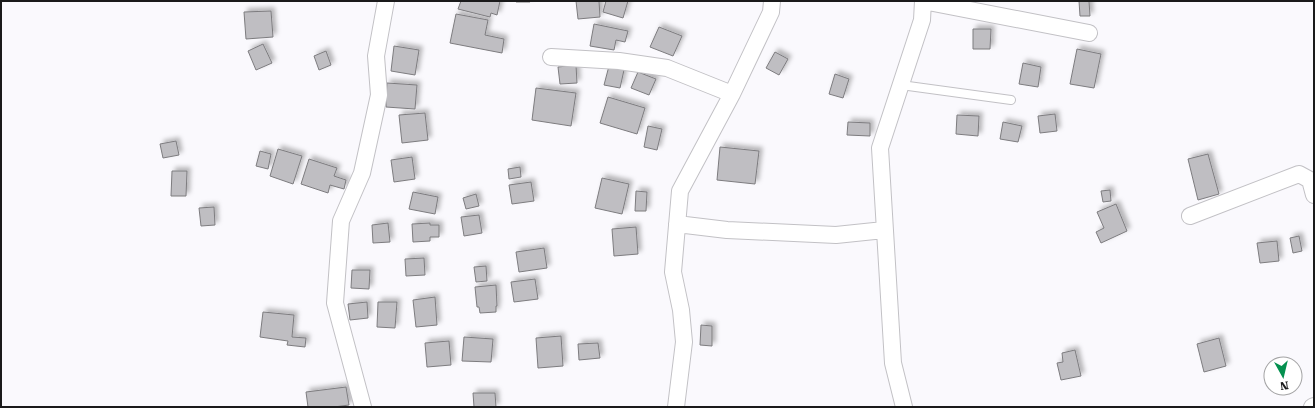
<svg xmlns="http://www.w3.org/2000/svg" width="1315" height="408" font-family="'Roboto Serif',serif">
	<defs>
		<filter id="shadow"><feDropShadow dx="3.5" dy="-3.5" stdDeviation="2" flood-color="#0004"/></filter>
	</defs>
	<rect width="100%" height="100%" fill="#faf9fd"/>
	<path fill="#bfbec2" stroke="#7d7c7f" filter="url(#shadow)" d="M 461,1 L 500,1 L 497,15 L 491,13 L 490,17 L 458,9 Z
		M 516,1 L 530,1 L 530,2 L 516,2 Z
		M 576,1 L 599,1 L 600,17 L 578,19 Z
		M 606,1 L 628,1 L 623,18 L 603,12 Z
		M 1079,1 L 1089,1 L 1090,16 L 1080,16 Z
		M 271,11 L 273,37 L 246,39 L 244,12 Z
		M 456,14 L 488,20 L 485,35 L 504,39 L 502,53 L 450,43 Z
		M 594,24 L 628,31 L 625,42 L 616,40 L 614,50 L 590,46 Z
		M 659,27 L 682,36 L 673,56 L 650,47 Z
		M 973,29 L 991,29 L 990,49 L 973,49 Z
		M 263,44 L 272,63 L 256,70 L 248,51 Z
		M 394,46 L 419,50 L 415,75 L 391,71 Z
		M 1077,49 L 1101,54 L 1094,88 L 1070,84 Z
		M 326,51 L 331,65 L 319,70 L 314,56 Z
		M 775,52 L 788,59 L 779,75 L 766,68 Z
		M 1023,63 L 1041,67 L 1038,87 L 1019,84 Z
		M 576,65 L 577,83 L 560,84 L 558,67 Z
		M 609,66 L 624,70 L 620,88 L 604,85 Z
		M 638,72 L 656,79 L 649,95 L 631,88 Z
		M 835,74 L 849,79 L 843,98 L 829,94 Z
		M 387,83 L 417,85 L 415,109 L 386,107 Z
		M 536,88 L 576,93 L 571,126 L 532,120 Z
		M 608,97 L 645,108 L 637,134 L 600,123 Z
		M 425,113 L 428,140 L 402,143 L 399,115 Z
		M 1055,114 L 1057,131 L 1040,133 L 1038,116 Z
		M 957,115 L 979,116 L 978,136 L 956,134 Z
		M 848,122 L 870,123 L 870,136 L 847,135 Z
		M 1003,122 L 1022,126 L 1018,142 L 1000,139 Z
		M 648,126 L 662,129 L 657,150 L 644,147 Z
		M 176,141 L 179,155 L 163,158 L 160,144 Z
		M 720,147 L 759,151 L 755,184 L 717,180 Z
		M 278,149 L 302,156 L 293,184 L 270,176 Z
		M 260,151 L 271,154 L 268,169 L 256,166 Z
		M 1208,154 L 1219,194 L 1198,200 L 1188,159 Z
		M 412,157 L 415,179 L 394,182 L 391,160 Z
		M 309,159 L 337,168 L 334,176 L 346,180 L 344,189 L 330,185 L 328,193 L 301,184 Z
		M 520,167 L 521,177 L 509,179 L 508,169 Z
		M 172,171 L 187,171 L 186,196 L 171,196 Z
		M 602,178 L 629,184 L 622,214 L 595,208 Z
		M 531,182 L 534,201 L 512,204 L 509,185 Z
		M 1110,190 L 1111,201 L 1103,202 L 1101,191 Z
		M 636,191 L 647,192 L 646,211 L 635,211 Z
		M 413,192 L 438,197 L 435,214 L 409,209 Z
		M 476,194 L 479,206 L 466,209 L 463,198 Z
		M 1116,204 L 1127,231 L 1101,243 L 1096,232 L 1104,228 L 1097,212 Z
		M 214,207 L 215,225 L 201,226 L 199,208 Z
		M 479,215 L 482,233 L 464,236 L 461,217 Z
		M 388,223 L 390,242 L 373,243 L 372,225 Z
		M 430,223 L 430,225 L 439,225 L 439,237 L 430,237 L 430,241 L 413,242 L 412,224 Z
		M 636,227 L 638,254 L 614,256 L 612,229 Z
		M 1299,236 L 1302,251 L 1293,253 L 1290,238 Z
		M 1277,241 L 1279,261 L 1260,263 L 1257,243 Z
		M 544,248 L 547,268 L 519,272 L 516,252 Z
		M 424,258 L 425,275 L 406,276 L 405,259 Z
		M 486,266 L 487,281 L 476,282 L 474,267 Z
		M 352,270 L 370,270 L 369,289 L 351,288 Z
		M 535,279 L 538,299 L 514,302 L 511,282 Z
		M 496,285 L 497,306 L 496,306 L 496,312 L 480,313 L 479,307 L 477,307 L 475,287 Z
		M 435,297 L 437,325 L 416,327 L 413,300 Z
		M 367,302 L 368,318 L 350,320 L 348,304 Z
		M 378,302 L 397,302 L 395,328 L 377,327 Z
		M 263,312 L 294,315 L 292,337 L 306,338 L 305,347 L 287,345 L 288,341 L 260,337 Z
		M 701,325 L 712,326 L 712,346 L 700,345 Z
		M 561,336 L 563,366 L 538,368 L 536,338 Z
		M 464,337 L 493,339 L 491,362 L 462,361 Z
		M 1219,338 L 1226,366 L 1204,372 L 1197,344 Z
		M 449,341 L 451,365 L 427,367 L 425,343 Z
		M 598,343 L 600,358 L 579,360 L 578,344 Z
		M 1075,350 L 1081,376 L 1061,380 L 1057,363 L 1063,362 L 1062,353 Z
		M 346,387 L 349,405 L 334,407 L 308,407 L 306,392 Z
		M 473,393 L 495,393 L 496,407 L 474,407 Z"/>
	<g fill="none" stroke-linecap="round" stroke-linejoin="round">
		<g stroke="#c2c1c5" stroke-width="10">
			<path id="lane" d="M 901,85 L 1011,100"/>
		</g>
		<g stroke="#c2c1c5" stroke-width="18">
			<path id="street" d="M 923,1 L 1089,33
				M 551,57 L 619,61 L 667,68 L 732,94
				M 1190,216 L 1299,174 L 1310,180 L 1314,195
				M 677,224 L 727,230 L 836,235 L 884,230
				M 363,407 L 335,303 L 341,221 L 362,173 L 379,95 L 376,56 L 386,1
				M 676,407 L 684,342 L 681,310 L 673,272 L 680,191 L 732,94 L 771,12 L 772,1
				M 904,407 L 893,363 L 880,148 L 922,20 L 923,1
				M 1312,407 L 1314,406"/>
		</g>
		<use href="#lane" stroke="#fff" stroke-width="8"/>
		<use href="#street" stroke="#fff" stroke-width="16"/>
	</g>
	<rect width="1315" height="408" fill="none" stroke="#1a1a1b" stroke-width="4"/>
	<g transform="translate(1283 376) rotate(172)"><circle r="19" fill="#ffffff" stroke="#a3a3a4"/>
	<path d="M0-3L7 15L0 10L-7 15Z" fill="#04904f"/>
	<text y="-6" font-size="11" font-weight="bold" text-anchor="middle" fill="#1a1a1b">N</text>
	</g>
</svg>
